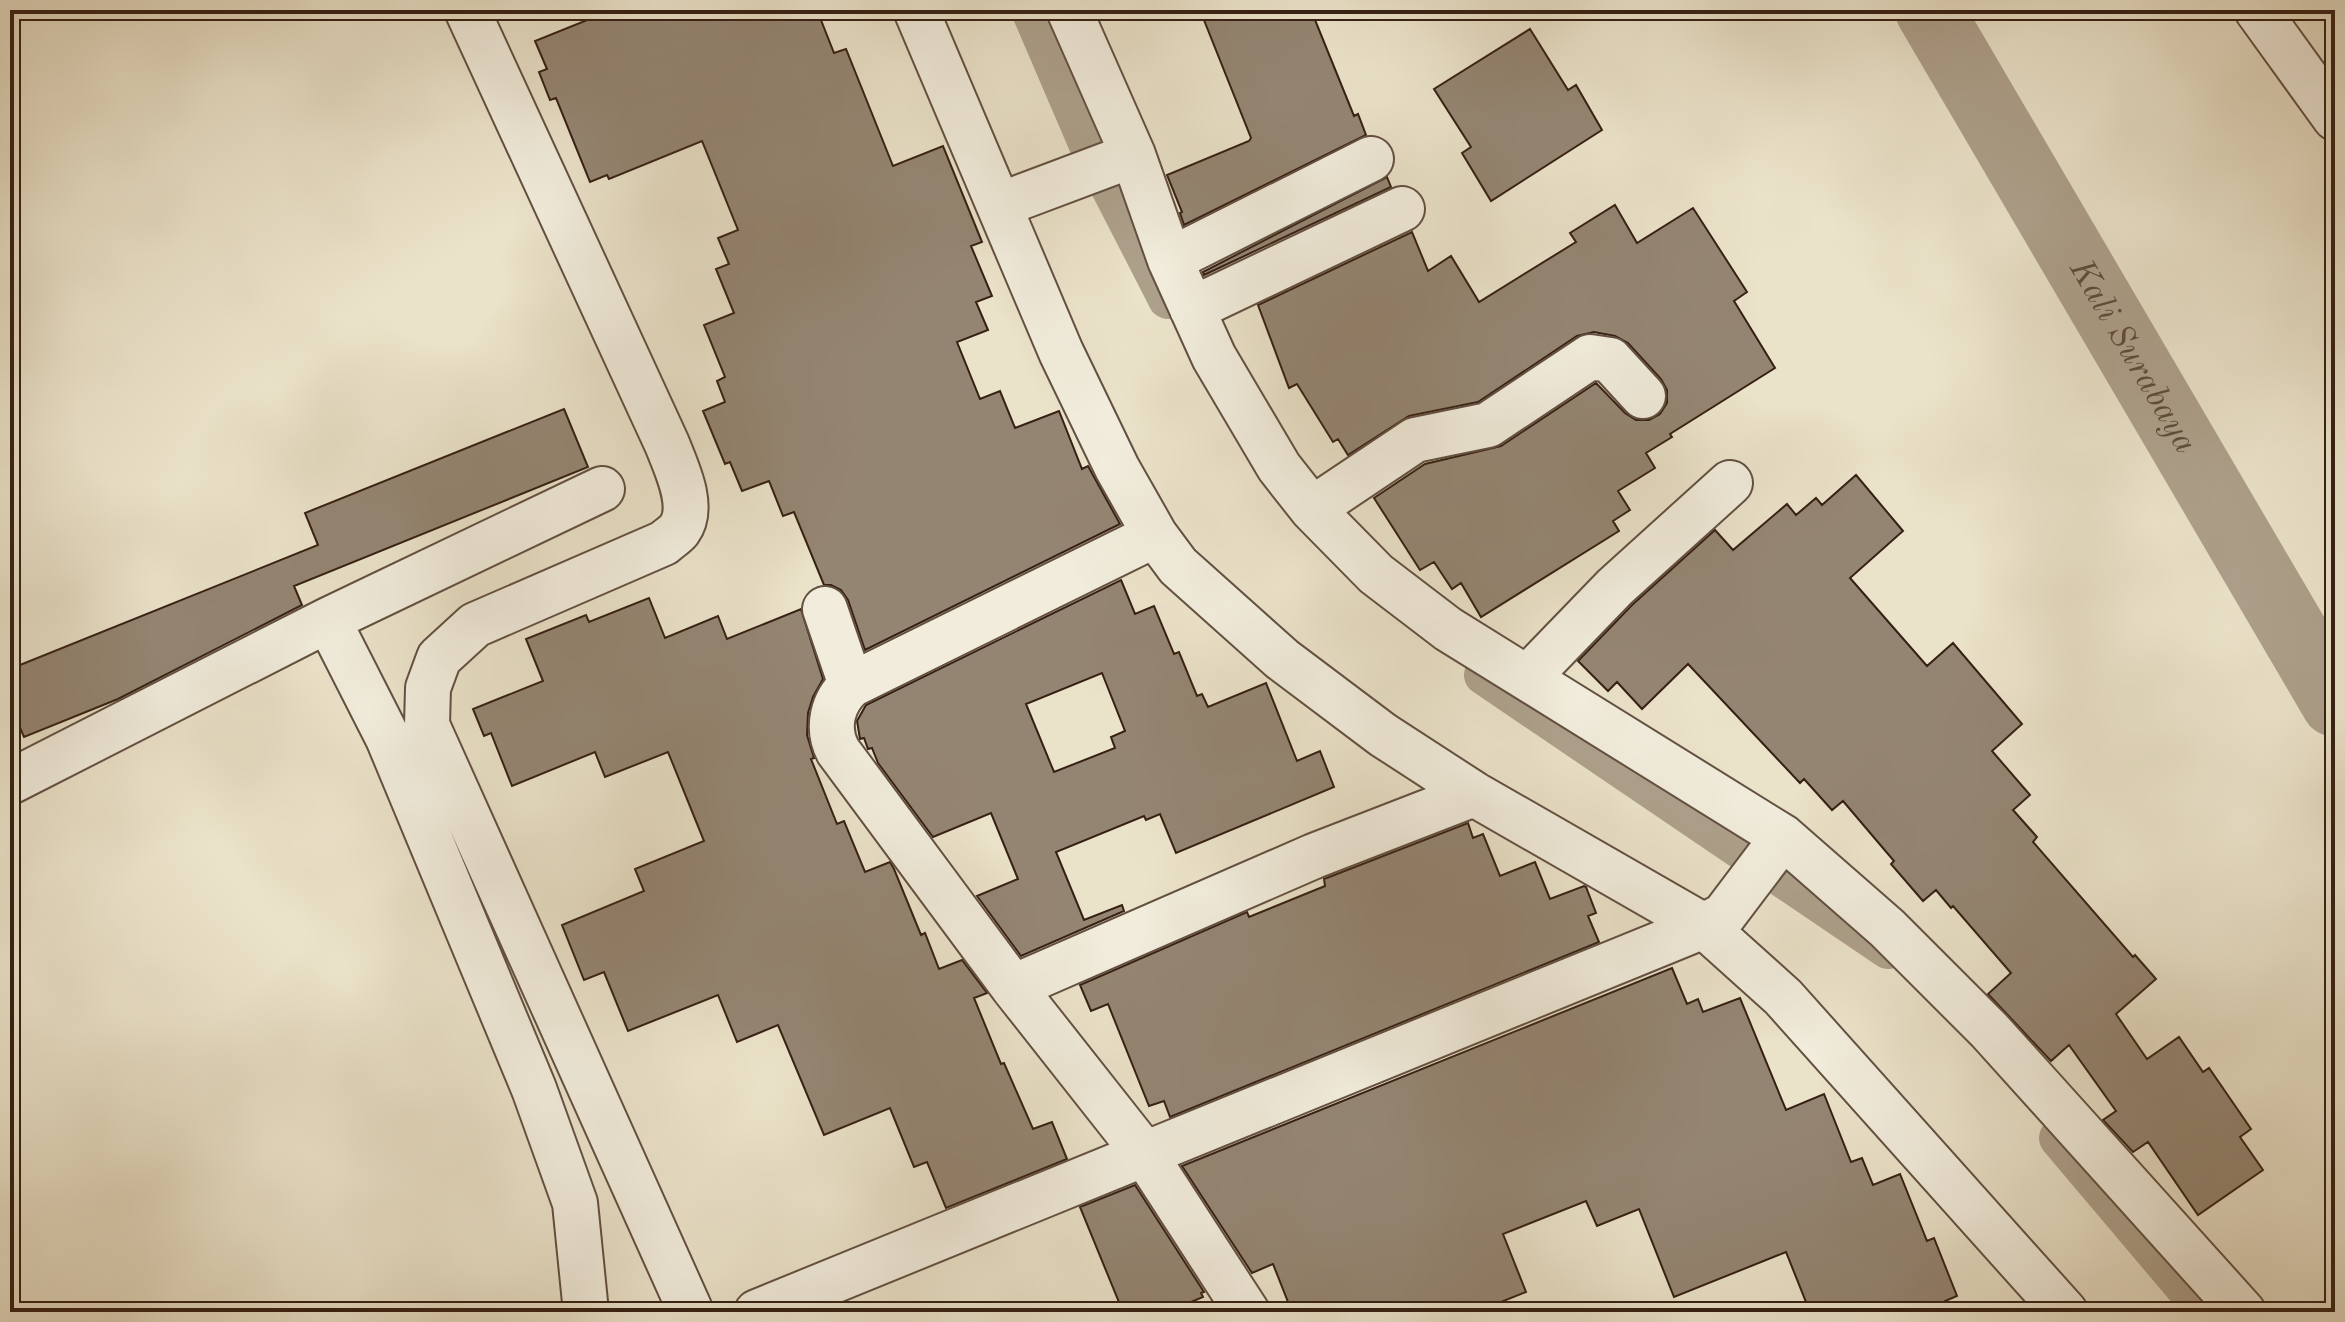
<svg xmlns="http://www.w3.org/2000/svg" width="2345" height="1322" font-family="'Old Standard TT',serif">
	<rect width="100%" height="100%" fill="#eae2c9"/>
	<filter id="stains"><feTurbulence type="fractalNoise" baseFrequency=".0025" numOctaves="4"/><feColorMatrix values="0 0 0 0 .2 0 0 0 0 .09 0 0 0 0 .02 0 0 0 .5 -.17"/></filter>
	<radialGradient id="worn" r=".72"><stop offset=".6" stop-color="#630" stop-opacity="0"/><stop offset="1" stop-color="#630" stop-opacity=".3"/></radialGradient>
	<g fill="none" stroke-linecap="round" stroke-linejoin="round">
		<path stroke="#ada08b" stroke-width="40" d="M 1031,10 L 1089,145 L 1168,299
			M 1484,675 L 1888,949
			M 2059,1138 L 2206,1312"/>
		<path stroke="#ada08b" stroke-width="68" id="s1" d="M 1929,10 L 2335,703"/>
	</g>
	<path fill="#948572" stroke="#362014" stroke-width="2" fill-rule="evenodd" d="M 612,10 L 817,10 L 834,53 L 846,49 L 893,166 L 943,146 L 982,242 L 971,246 L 992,296 L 976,302 L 988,330 L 957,342 L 980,399 L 1000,391 L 1015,428 L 1059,411 L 1082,469 L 1088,466 L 1120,524 L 865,650 L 848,600 L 841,590 L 831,585 L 824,585 L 794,512 L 783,516 L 769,481 L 742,491 L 730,462 L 725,464 L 703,411 L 725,402 L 717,381 L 725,377 L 704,325 L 734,313 L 716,269 L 729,264 L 718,238 L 738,230 L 702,141 L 609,179 L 607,175 L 590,182 L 556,98 L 550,100 L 539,72 L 547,69 L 535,41 Z
		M 1200,10 L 1311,10 L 1354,116 L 1358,114 L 1366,135 L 1184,225 L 1180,213 L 1182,212 L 1167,175 L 1249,141 L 1251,138 Z
		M 1530,29 L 1568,90 L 1576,85 L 1602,130 L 1491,201 L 1462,153 L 1471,147 L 1434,89 Z
		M 1387,177 L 1391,187 L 1204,275 L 1203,272 Z
		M 1615,205 L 1637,243 L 1693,208 L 1747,292 L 1734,301 L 1775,368 L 1670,434 L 1672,437 L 1646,453 L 1655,468 L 1618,491 L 1630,510 L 1613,521 L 1619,531 L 1481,617 L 1461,583 L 1452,589 L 1434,562 L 1420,570 L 1374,498 L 1425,464 L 1501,446 L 1596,383 L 1625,413 L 1636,420 L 1649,420 L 1660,414 L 1667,403 L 1667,390 L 1661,379 L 1628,343 L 1615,336 L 1594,332 L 1577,336 L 1478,402 L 1409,416 L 1348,455 L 1338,439 L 1333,442 L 1297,384 L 1289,388 L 1258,305 L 1412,232 L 1428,271 L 1451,256 L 1479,302 L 1576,242 L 1570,233 Z
		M 564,409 L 588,467 L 294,586 L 302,605 L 118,699 L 24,737 L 10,704 L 10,669 L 318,545 L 305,513 Z
		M 1856,475 L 1903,531 L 1850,578 L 1927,666 L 1953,643 L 2022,724 L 1992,751 L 2030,795 L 2013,810 L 2037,837 L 2033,842 L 2133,957 L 2135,955 L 2156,979 L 2116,1014 L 2147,1059 L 2179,1037 L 2203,1072 L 2209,1068 L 2251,1129 L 2240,1137 L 2263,1170 L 2198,1215 L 2148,1142 L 2133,1152 L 2103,1120 L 2116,1111 L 2069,1045 L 2051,1061 L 1988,994 L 2011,973 L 1953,906 L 1951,908 L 1936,890 L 1923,901 L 1891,864 L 1894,861 L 1843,801 L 1832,810 L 1804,779 L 1800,783 L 1688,664 L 1642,709 L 1617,682 L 1608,691 L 1578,661 L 1632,605 L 1715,530 L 1733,550 L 1787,504 L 1796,515 L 1816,498 L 1822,505 Z
		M 1121,580 L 1135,614 L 1154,606 L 1174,654 L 1179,652 L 1197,696 L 1202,694 L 1208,707 L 1266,683 L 1297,761 L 1320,751 L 1334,787 L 1176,853 L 1160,814 L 1146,820 L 1144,816 L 1056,852 L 1084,920 L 1122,905 L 1124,911 L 1021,956 L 977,896 L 1018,879 L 991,813 L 933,837 L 878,763 L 872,748 L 868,749 L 864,738 L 860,739 L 857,721 L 866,705 ZM 1102,673 L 1125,731 L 1111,737 L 1115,748 L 1054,772 L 1026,704 Z
		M 649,598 L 665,638 L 718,616 L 727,639 L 801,609 L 823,679 L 813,697 L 808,713 L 807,735 L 814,758 L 811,759 L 837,824 L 844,821 L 865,872 L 890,862 L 894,869 L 921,935 L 925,933 L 939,969 L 962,960 L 987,993 L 974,998 L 1001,1064 L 1004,1063 L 1033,1129 L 1052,1122 L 1067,1159 L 946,1208 L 927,1162 L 914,1167 L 890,1108 L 824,1135 L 778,1025 L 737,1042 L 718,995 L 628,1031 L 604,972 L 584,980 L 562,925 L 644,891 L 635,869 L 704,841 L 668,752 L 605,777 L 595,752 L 512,786 L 491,733 L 484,736 L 473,709 L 543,681 L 526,639 L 586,615 L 589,622 Z
		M 1468,823 L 1473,838 L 1483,834 L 1500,876 L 1535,862 L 1550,899 L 1584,886 L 1586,887 L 1596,913 L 1588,916 L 1599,942 L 1170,1117 L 1164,1101 L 1149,1106 L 1108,1004 L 1091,1011 L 1080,985 L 1247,912 L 1249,917 L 1325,886 L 1324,879 Z
		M 1672,968 L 1687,1004 L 1698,999 L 1703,1012 L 1740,998 L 1786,1110 L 1824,1094 L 1851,1162 L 1862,1158 L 1873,1185 L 1900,1174 L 1927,1241 L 1934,1238 L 1957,1296 L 1945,1301 L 1950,1312 L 1810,1312 L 1786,1252 L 1674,1297 L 1639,1209 L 1597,1226 L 1586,1201 L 1503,1234 L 1526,1292 L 1476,1312 L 1292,1312 L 1273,1264 L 1252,1273 L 1182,1166 Z
		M 1135,1185 L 1204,1292 L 1201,1293 L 1203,1297 L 1167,1312 L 1123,1312 L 1080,1207 Z"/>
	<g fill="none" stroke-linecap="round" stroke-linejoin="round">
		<g stroke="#635041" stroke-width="48">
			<path id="minor" d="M 467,10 L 667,444 C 676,467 696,507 679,530 C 675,535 668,539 664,543 L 475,625 L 439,658 L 428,688 L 427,725 L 691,1312
				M 916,10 L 1061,352 L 1117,468 L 1155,535 L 1178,566 L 1282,659 L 1383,735 L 1474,794 L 1704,926 L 1783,997 L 2065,1312
				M 1069,10 L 1133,155 L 1170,260 L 1214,357 L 1279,467 L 1312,509 L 1376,574 L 1448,629 L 1783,837 L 1887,928 L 1989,1030 L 2243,1312
				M 2257,10 L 2335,118
				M 1000,205 L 1133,155
				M 1170,260 L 1371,159
				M 1192,309 L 1402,209
				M 1312,509 L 1415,440 L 1488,425 L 1590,357 L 1610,360 L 1643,396
				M 1155,535 L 851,685 C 832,702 826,728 838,751 L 1013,987 L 1144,1153 L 1247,1312
				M 825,609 L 851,685
				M 328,620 L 388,738 L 534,1089 L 575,1203 L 586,1312
				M 1528,677 L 1615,587 L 1730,483
				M 10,782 L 328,620 L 602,489
				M 1013,987 L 1314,856 L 1474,794
				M 757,1312 L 1704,926 L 1724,915 L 1783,837"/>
		</g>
		<use href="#minor" stroke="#f1ecdc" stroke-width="44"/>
	</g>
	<g text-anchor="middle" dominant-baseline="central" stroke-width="8" stroke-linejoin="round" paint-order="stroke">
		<g font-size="34" font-style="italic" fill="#604d3e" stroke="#f1ecdc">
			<text stroke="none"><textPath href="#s1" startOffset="402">Kali Surabaya</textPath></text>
		</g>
	</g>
	<rect width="2345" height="1322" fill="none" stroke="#eae2c9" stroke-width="40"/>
	<rect x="12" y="12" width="2321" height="1298" fill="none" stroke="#362014" stroke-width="4"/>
	<rect x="20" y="20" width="2305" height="1282" fill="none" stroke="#362014" stroke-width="2"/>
	<rect width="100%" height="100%" filter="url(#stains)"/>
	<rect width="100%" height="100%" fill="url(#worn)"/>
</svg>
